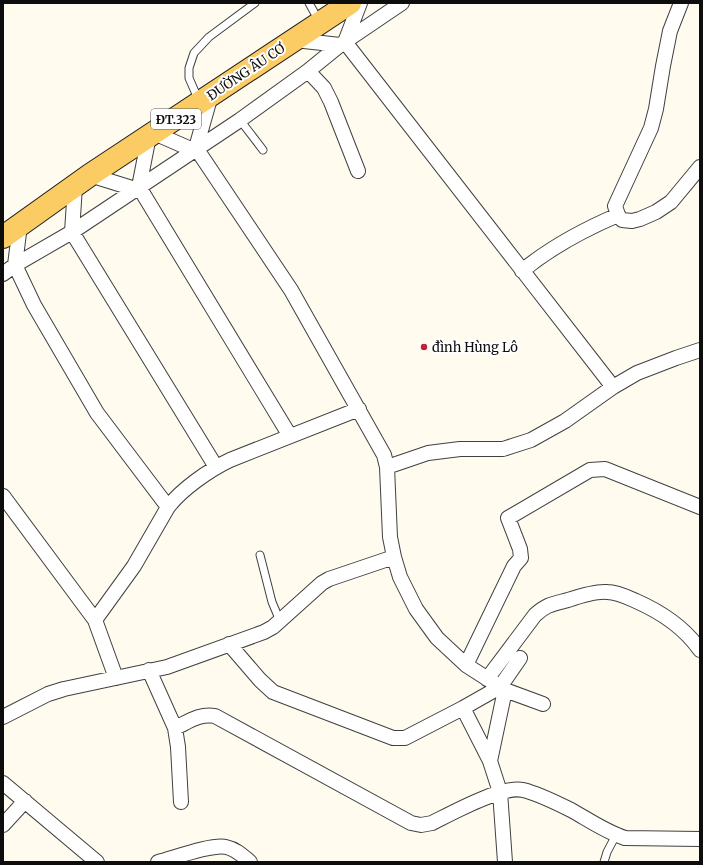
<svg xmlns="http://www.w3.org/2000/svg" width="703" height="865" font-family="Merriweather,serif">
	<rect width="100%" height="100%" fill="#fffbee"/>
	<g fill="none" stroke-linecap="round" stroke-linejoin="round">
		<g stroke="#404040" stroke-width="9">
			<path id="service" d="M 309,3 L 319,21
				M 199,101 L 189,78 L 189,68 L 194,53 L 209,37 L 255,3
				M 240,120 L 263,150
				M 260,555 L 272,602 L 280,621
				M 604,862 L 607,852 L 616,835"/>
		</g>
		<g stroke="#404040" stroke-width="16">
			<path id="minor" d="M 681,3 L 670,31 L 663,66 L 656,109 L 651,128 L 615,206 L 618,215 L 622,220 L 632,221 L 640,219 L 656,212 L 671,202 L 700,167
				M 295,40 L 340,45
				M 345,42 L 613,387
				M 345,42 L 360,3
				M 308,71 L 324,88 L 331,102 L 358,171
				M 211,95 L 196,148 L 291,290 L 384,455 L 387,467 L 390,537 L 394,557 L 400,577 L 416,609 L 437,638 L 466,665 L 505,690 L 543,704
				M 154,133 L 193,150
				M 149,136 L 139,187 L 290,436
				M 90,175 L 135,189
				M 75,186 L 72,232 L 216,467
				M 20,225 L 15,265 L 34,305 L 97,413 L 168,507
				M 522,271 C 551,247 583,230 618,215
				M 3,274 L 15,265 L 72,232 L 240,120 L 308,71 L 340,45 L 402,3
				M 387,467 L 428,453 L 460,449 L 503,449 L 531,440 L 565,421 L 613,387 L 637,373 L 676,358 L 700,350
				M 3,496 L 95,620 L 116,678
				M 95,620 L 134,566 L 168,507 C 182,489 209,470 230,460 L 359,409
				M 229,644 L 260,680 L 273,692 L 393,738 L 405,738 L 463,708 L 500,687 L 520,658
				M 466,665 L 514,566 L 521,558 L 520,549 L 508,518 L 590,470 L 605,469 L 700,507
				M 149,670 L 175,728 L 178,747 L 181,802
				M 487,679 L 535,615 C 547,604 553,604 568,600 C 577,597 597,591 607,592 C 617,592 627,597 636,601 C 661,612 684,627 700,650
				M 463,708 L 490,761
				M 3,717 L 48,694 L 64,689 L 167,667 L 264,632 L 273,627 L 322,583 L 329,579 L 394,557
				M 175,728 C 188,722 200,713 215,716 L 411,823 L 421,825 L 432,823 C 452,813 503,785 523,790 C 536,793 559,804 571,810 C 589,820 606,832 625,838 L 700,839
				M 3,783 L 97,862
				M 3,825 L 25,801
				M 158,862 C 174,858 211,844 226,847 C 236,849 243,856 250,862
				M 505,862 L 500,792 L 490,761 L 505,690"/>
		</g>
		<g stroke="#1e1e1e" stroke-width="24">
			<path id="primary" d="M 3,237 L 90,175 L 350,3"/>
		</g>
		<use href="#service" stroke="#fff" stroke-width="7"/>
		<use href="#minor" stroke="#fff" stroke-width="14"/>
		<use href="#primary" stroke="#facc63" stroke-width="22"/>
	</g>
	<circle fill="#bf2334" stroke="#fff" stroke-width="1.5" cx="424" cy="347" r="4"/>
	<g text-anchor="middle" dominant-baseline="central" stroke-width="4" stroke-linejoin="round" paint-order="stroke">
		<rect fill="#fff" stroke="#565656" stroke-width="1" x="151" y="109" width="50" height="20" rx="3"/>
		<g font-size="12" font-weight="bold" fill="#0d0d0d">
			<text x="176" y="119">ĐT.323</text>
		</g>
		<g font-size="13" fill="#0d0d0d" stroke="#fff">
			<text transform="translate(246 72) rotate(-34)">ĐƯỜNG ÂU CƠ</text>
		</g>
		<g font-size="13" fill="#0d0d0d" stroke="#fff" text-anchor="start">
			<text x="432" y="347">đình Hùng Lô</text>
		</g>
	</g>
	<rect width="703" height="865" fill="none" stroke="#0d0d0d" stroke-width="8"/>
</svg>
